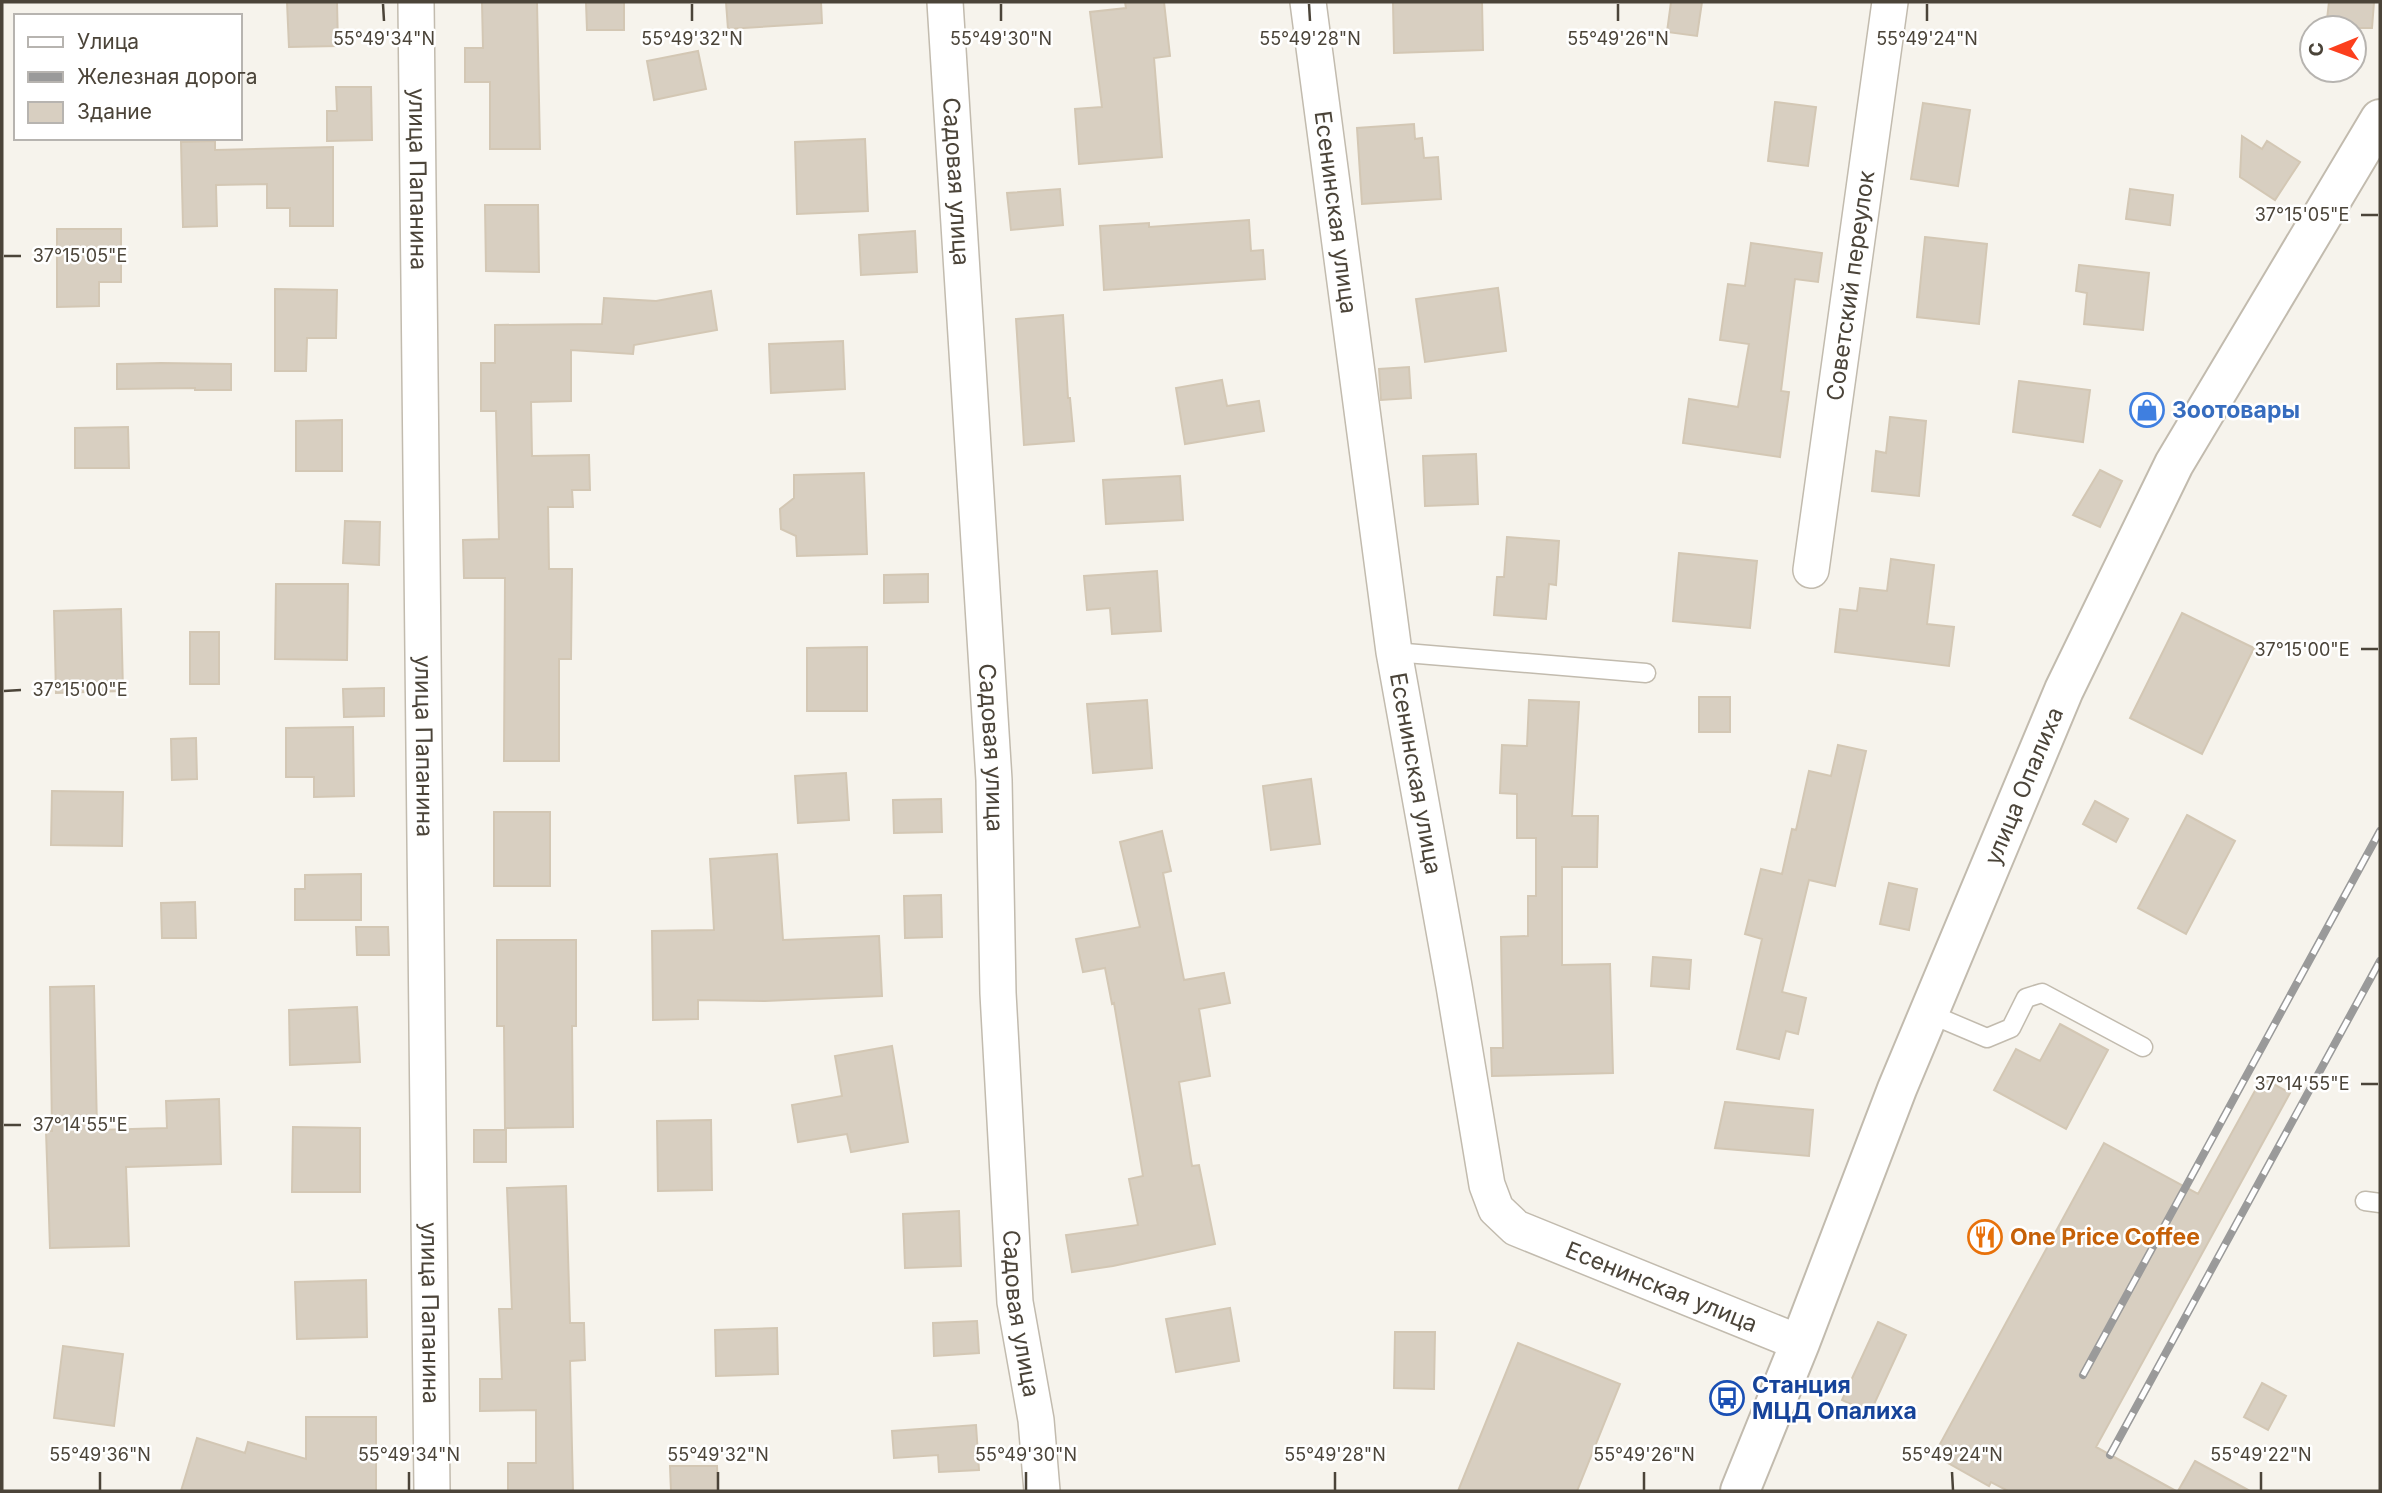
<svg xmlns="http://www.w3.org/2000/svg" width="2382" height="1493" font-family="Inter,sans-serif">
	<rect width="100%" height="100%" fill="#f6f3ec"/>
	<path fill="#d8cfc1" stroke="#d3c7b4" stroke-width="2" d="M 287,2 L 337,2 L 338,46 L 289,47 Z
		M 482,2 L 537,2 L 540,149 L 490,149 L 490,82 L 465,82 L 465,48 L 483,48 Z
		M 586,2 L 624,2 L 624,30 L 587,30 Z
		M 726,2 L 821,2 L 822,23 L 728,29 Z
		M 1125,2 L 1164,2 L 1170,56 L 1154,58 L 1162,157 L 1079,164 L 1075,109 L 1102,107 L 1090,12 L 1126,8 Z
		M 1393,2 L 1482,2 L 1483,50 L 1394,53 Z
		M 1671,2 L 1702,2 L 1697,36 L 1667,32 Z
		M 2329,2 L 2374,2 L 2372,28 L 2326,28 Z
		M 698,51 L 706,89 L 654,100 L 647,61 Z
		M 336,87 L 371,87 L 372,140 L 327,141 L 327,111 L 337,111 Z
		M 1775,102 L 1816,107 L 1808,166 L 1768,161 Z
		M 1923,103 L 1970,110 L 1958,186 L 1911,179 Z
		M 1414,124 L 1415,139 L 1422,138 L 1424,158 L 1438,157 L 1441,199 L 1362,204 L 1357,128 Z
		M 2242,136 L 2262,149 L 2267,141 L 2300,162 L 2275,200 L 2240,177 Z
		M 865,139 L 868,211 L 797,214 L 795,142 Z
		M 215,141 L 215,150 L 333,147 L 333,226 L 290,226 L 290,208 L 267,208 L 267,184 L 216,185 L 217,226 L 183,227 L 181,142 Z
		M 1060,189 L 1063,225 L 1011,230 L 1007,193 Z
		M 2130,189 L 2173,195 L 2170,225 L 2126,219 Z
		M 485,205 L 538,205 L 539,272 L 486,271 Z
		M 1249,220 L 1251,251 L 1263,250 L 1265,279 L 1104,290 L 1100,226 L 1149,223 L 1149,227 Z
		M 57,229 L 121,229 L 121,282 L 99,282 L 99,306 L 57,307 Z
		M 915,231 L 917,272 L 861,275 L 859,235 Z
		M 1925,237 L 1987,244 L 1979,324 L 1917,317 Z
		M 1751,243 L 1822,253 L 1818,282 L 1795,279 L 1781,391 L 1789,392 L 1780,457 L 1683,443 L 1689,399 L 1738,407 L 1749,344 L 1720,340 L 1728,284 L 1745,286 Z
		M 2079,265 L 2149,273 L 2143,330 L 2084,324 L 2087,293 L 2076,291 Z
		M 1498,288 L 1506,351 L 1425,362 L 1416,299 Z
		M 275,289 L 337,290 L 336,338 L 307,338 L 306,371 L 275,371 Z
		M 711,291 L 717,330 L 634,345 L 633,354 L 571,350 L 571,401 L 531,402 L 532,456 L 589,455 L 590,490 L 572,490 L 573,507 L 548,507 L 549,569 L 572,569 L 571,659 L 559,659 L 559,761 L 504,761 L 505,578 L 464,578 L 463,540 L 499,539 L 496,411 L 481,411 L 481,363 L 495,363 L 495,325 L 602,324 L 604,298 L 656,301 Z
		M 1063,315 L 1068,398 L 1070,398 L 1074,441 L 1024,445 L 1016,319 Z
		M 843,341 L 845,389 L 771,393 L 769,344 Z
		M 161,363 L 231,364 L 231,390 L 195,390 L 195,388 L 117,389 L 117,364 Z
		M 1409,367 L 1411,398 L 1381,400 L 1379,369 Z
		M 1222,380 L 1227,406 L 1259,401 L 1264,431 L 1185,444 L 1176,388 Z
		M 2019,381 L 2090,390 L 2083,442 L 2013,432 Z
		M 1890,417 L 1926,421 L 1919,496 L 1872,491 L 1876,451 L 1886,453 Z
		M 342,420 L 342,471 L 296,471 L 296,421 Z
		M 128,427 L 129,468 L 75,468 L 75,428 Z
		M 1476,454 L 1478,504 L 1425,506 L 1423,456 Z
		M 2100,470 L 2122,481 L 2100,527 L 2073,515 Z
		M 864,473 L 867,554 L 797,556 L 796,536 L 781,529 L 780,509 L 794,498 L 794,475 Z
		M 1180,476 L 1183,520 L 1106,524 L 1103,480 Z
		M 345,521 L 380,522 L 379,565 L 343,563 Z
		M 1507,537 L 1559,541 L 1556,585 L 1549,584 L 1546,619 L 1494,615 L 1497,577 L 1504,577 Z
		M 1679,553 L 1757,561 L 1750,628 L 1673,621 Z
		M 1891,559 L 1934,565 L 1927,624 L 1954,627 L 1949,666 L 1835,652 L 1840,609 L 1857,611 L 1860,588 L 1887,591 Z
		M 1157,571 L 1161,631 L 1112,634 L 1110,608 L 1087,610 L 1084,576 Z
		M 928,574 L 928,602 L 884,603 L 884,575 Z
		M 276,584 L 348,584 L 347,660 L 275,659 Z
		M 121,609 L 123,691 L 56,693 L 54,611 Z
		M 2182,613 L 2254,648 L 2202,754 L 2130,718 Z
		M 190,632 L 219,632 L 219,684 L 190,684 Z
		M 867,647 L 867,711 L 807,711 L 807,648 Z
		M 384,688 L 384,716 L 344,717 L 343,689 Z
		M 1699,697 L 1730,697 L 1730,732 L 1699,732 Z
		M 1147,700 L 1152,768 L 1093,773 L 1087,704 Z
		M 1529,700 L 1579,702 L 1572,816 L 1598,816 L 1597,867 L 1562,867 L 1562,965 L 1610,964 L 1613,1073 L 1492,1076 L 1491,1048 L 1503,1048 L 1501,937 L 1528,936 L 1528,896 L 1536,896 L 1536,838 L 1517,838 L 1517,794 L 1500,793 L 1502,745 L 1527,746 Z
		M 353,727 L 354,796 L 314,797 L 314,777 L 286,777 L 286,728 Z
		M 196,738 L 197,779 L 172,780 L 171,739 Z
		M 1838,745 L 1866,751 L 1835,886 L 1809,880 L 1782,992 L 1806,998 L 1798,1034 L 1786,1031 L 1779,1059 L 1737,1049 L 1762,939 L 1745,934 L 1761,869 L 1782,874 L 1792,829 L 1796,830 L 1809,771 L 1831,776 Z
		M 846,773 L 849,820 L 798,823 L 795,776 Z
		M 1311,779 L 1320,844 L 1271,850 L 1263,786 Z
		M 52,791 L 123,792 L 122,846 L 51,845 Z
		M 941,799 L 942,832 L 894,833 L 893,800 Z
		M 2095,801 L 2128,819 L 2116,842 L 2083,824 Z
		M 494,812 L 550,812 L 550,886 L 494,886 Z
		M 2187,815 L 2235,841 L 2186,934 L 2138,908 Z
		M 1162,831 L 1171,871 L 1163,873 L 1184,980 L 1224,973 L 1230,1003 L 1199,1009 L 1210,1076 L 1179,1082 L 1192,1166 L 1199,1165 L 1215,1244 L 1113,1266 L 1072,1272 L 1066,1235 L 1138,1225 L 1129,1179 L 1143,1176 L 1114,1003 L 1112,1004 L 1105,968 L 1083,972 L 1076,939 L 1140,927 L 1120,842 Z
		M 777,854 L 783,940 L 879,936 L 882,996 L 765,1001 L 698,1000 L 698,1019 L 653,1020 L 652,931 L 714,930 L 710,859 Z
		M 361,874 L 361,920 L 295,920 L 295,889 L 305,889 L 305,875 Z
		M 1889,883 L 1917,889 L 1909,930 L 1880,924 Z
		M 941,895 L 942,937 L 905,938 L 904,896 Z
		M 195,902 L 196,938 L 162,938 L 161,903 Z
		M 356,927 L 388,927 L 389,955 L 357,955 Z
		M 497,940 L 576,940 L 576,1026 L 572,1026 L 573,1127 L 505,1128 L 504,1026 L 497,1026 Z
		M 1653,957 L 1691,960 L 1689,989 L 1651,986 Z
		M 94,986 L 97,1130 L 167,1128 L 166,1101 L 219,1099 L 221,1164 L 126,1167 L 129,1246 L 50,1248 L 46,1131 L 52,1131 L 50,987 Z
		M 357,1007 L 360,1062 L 290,1065 L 289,1010 Z
		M 2060,1024 L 2108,1050 L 2066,1129 L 1994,1090 L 2016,1049 L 2040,1061 Z
		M 892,1046 L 908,1142 L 851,1152 L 847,1134 L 798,1142 L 792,1105 L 842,1096 L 835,1056 Z
		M 2262,1078 L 2290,1093 L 2096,1447 L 2176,1491 L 2008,1491 L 1991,1482 L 1989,1486 L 1934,1455 L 2104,1143 L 2198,1194 Z
		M 1725,1102 L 1813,1110 L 1809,1156 L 1715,1148 Z
		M 711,1120 L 712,1190 L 658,1191 L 657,1121 Z
		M 293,1127 L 360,1128 L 360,1192 L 292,1192 Z
		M 474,1130 L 506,1130 L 506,1162 L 474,1162 Z
		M 566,1186 L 570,1323 L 584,1323 L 585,1360 L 570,1361 L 573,1491 L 508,1491 L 508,1463 L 536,1463 L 536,1410 L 480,1411 L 480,1379 L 502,1379 L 499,1309 L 512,1309 L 507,1188 Z
		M 959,1211 L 961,1266 L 905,1268 L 903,1214 Z
		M 366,1280 L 367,1337 L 297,1339 L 295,1282 Z
		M 1230,1308 L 1239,1361 L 1176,1372 L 1166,1319 Z
		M 977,1321 L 979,1353 L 934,1356 L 933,1323 Z
		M 1878,1322 L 1906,1335 L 1870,1413 L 1842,1400 Z
		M 777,1328 L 778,1374 L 716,1376 L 715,1330 Z
		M 1395,1332 L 1435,1332 L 1434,1389 L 1394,1388 Z
		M 1518,1343 L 1620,1384 L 1577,1491 L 1458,1491 Z
		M 63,1346 L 123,1354 L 114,1426 L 54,1418 Z
		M 2262,1383 L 2286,1396 L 2268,1430 L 2244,1417 Z
		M 306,1417 L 376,1417 L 376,1491 L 181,1491 L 197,1438 L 245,1453 L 248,1442 L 306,1459 Z
		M 976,1425 L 979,1470 L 939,1472 L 938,1455 L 894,1458 L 892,1431 Z
		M 2195,1461 L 2250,1491 L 2178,1491 Z
		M 670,1466 L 717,1466 L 718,1491 L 671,1491 Z"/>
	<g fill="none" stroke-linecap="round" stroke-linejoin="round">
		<g stroke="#c2bbae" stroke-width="21">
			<path id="service" d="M 1394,652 L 1646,673
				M 1928,1013 L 1987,1038 L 2011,1028 L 2026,998 L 2042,993 L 2143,1047
				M 2365,1201 L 2380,1203"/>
		</g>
		<g stroke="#c2bbae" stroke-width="38">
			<g id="minor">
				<path id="s1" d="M 416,2 L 432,1491"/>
				<path id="s2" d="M 945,2 L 994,780 L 998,993 L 1015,1302 L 1036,1420 L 1042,1491"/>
				<path id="s3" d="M 1308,2 L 1394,652 L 1454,986 L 1487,1185 L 1496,1209 L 1516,1228 L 1800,1343"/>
				<path id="s4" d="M 1811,570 L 1890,2"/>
			</g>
		</g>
		<g stroke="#c2bbae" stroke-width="42">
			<g id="tertiary">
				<path id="s5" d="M 1740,1491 L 1800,1343 L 1897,1089 L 2064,690 L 2174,464 L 2380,119"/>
			</g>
		</g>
		<use href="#service" stroke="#fff" stroke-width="18"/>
		<use href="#minor" stroke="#fff" stroke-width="35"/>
		<use href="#tertiary" stroke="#fff" stroke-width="38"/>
		<g stroke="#9a9a9a" stroke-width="8">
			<path id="rail" d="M 2083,1375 L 2380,831
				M 2110,1455 L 2380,961"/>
		</g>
		<use href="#rail" stroke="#fff" stroke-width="5" stroke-dasharray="16" stroke-linecap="butt"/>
	</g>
	<path fill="none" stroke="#4b4439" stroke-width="2.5" d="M 383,4 L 384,21M 692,4 L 692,21M 1001,4 L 1001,21M 1309,4 L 1310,21M 1618,4 L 1618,21M 1927,4 L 1927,21M 2361,215 L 2378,215M 4,256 L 21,256M 2361,649 L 2378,649M 4,691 L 21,690M 2361,1084 L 2378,1084M 4,1125 L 21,1125M 100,1472 L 100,1490M 409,1472 L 409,1490M 718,1472 L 718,1490M 1026,1472 L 1026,1490M 1335,1472 L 1335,1490M 1644,1472 L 1644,1490M 1952,1472 L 1953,1490M 2261,1472 L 2261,1490"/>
	<defs>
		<g id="shop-ring" transform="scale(1.75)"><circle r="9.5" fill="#fff" stroke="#3f7fe0" stroke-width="1.5"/><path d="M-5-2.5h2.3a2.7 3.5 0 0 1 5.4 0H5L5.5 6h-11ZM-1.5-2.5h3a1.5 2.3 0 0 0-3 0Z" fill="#3f7fe0"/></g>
		<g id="restaurant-ring" transform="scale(1.75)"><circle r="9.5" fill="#fff" stroke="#e8710a" stroke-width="1.5"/><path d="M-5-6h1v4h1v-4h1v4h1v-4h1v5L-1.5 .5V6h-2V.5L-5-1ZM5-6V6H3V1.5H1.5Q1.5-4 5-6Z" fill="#e8710a"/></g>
		<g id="bus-ring" transform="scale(1.75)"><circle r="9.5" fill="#fff" stroke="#1a4fb4" stroke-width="1.5"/><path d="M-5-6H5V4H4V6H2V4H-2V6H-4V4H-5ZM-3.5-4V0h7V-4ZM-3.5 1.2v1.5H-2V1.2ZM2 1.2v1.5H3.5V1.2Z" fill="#1a4fb4"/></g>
	</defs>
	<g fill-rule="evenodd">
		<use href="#shop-ring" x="2147" y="410"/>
		<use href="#restaurant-ring" x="1985" y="1237"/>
		<use href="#bus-ring" x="1727" y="1398"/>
	</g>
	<g text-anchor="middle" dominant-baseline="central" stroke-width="5" stroke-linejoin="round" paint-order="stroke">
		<g font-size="23" fill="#4b4439" stroke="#fff">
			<text stroke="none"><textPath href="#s1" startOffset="177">улица Папанина</textPath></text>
			<text stroke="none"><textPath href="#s2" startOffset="180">Садовая улица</textPath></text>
			<text stroke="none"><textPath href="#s3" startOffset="212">Есенинская улица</textPath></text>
			<text stroke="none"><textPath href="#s4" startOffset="287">Советский переулок</textPath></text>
			<text stroke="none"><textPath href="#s1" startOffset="744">улица Папанина</textPath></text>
			<text stroke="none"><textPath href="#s2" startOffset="747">Садовая улица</textPath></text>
			<text stroke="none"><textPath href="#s3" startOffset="779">Есенинская улица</textPath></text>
			<text stroke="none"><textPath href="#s5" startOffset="760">улица Опалиха</textPath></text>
			<text stroke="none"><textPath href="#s3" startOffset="1407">Есенинская улица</textPath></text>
			<text stroke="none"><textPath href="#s1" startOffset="1311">улица Папанина</textPath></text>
			<text stroke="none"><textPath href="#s2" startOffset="1314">Садовая улица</textPath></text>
		</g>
		<g font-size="23" font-weight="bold" fill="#366cbe" stroke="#fff" text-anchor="start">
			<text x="2172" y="410">Зоотовары</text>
		</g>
		<g font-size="23" font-weight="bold" fill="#c56008" stroke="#fff" text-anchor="start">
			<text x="2010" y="1237">One Price Coffee</text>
		</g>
		<g font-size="23" font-weight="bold" fill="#164399" stroke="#fff" text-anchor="start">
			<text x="1752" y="1385">Станция<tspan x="1752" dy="26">МЦД Опалиха</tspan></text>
		</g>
	</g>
	<g font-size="18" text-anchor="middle" fill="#4b4439" stroke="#fff" stroke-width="5" stroke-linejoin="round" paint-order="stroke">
		<text x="384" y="45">55°49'34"N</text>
		<text x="692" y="45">55°49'32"N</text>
		<text x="1001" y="45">55°49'30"N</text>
		<text x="1310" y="45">55°49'28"N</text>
		<text x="1618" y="45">55°49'26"N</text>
		<text x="1927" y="45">55°49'24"N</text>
		<text x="2302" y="221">37°15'05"E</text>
		<text x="80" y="262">37°15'05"E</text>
		<text x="2302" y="656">37°15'00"E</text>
		<text x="80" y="696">37°15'00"E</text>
		<text x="2302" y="1090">37°14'55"E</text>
		<text x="80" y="1131">37°14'55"E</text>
		<text x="100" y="1461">55°49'36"N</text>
		<text x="409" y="1461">55°49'34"N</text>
		<text x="718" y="1461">55°49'32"N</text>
		<text x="1026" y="1461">55°49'30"N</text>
		<text x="1335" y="1461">55°49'28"N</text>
		<text x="1644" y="1461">55°49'26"N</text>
		<text x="1952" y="1461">55°49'24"N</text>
		<text x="2261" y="1461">55°49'22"N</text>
	</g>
	<rect width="2382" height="1493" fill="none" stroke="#4b4439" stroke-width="7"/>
	<rect x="14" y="14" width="228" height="126" fill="#ffffff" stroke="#b7b4b0" stroke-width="2"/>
	<rect x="28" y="37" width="35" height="10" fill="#ffffff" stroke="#b7b4b0" stroke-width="2"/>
	<text x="77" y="49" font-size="21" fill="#4b4439">Улица</text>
	<rect x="28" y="72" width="35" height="10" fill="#9a9a9a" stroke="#b7b4b0" stroke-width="2"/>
	<text x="77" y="84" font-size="21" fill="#4b4439">Железная дорога</text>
	<rect x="28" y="102" width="35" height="21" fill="#d8cfc1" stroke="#b7b4b0" stroke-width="2"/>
	<text x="77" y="119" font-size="21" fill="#4b4439">Здание</text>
	<g transform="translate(2333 49) rotate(269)"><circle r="33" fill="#ffffff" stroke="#b7b4b0" stroke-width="2"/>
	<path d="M0-5L12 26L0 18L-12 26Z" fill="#fc3f1d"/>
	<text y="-10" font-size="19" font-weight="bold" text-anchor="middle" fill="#4b4439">С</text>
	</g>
</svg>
